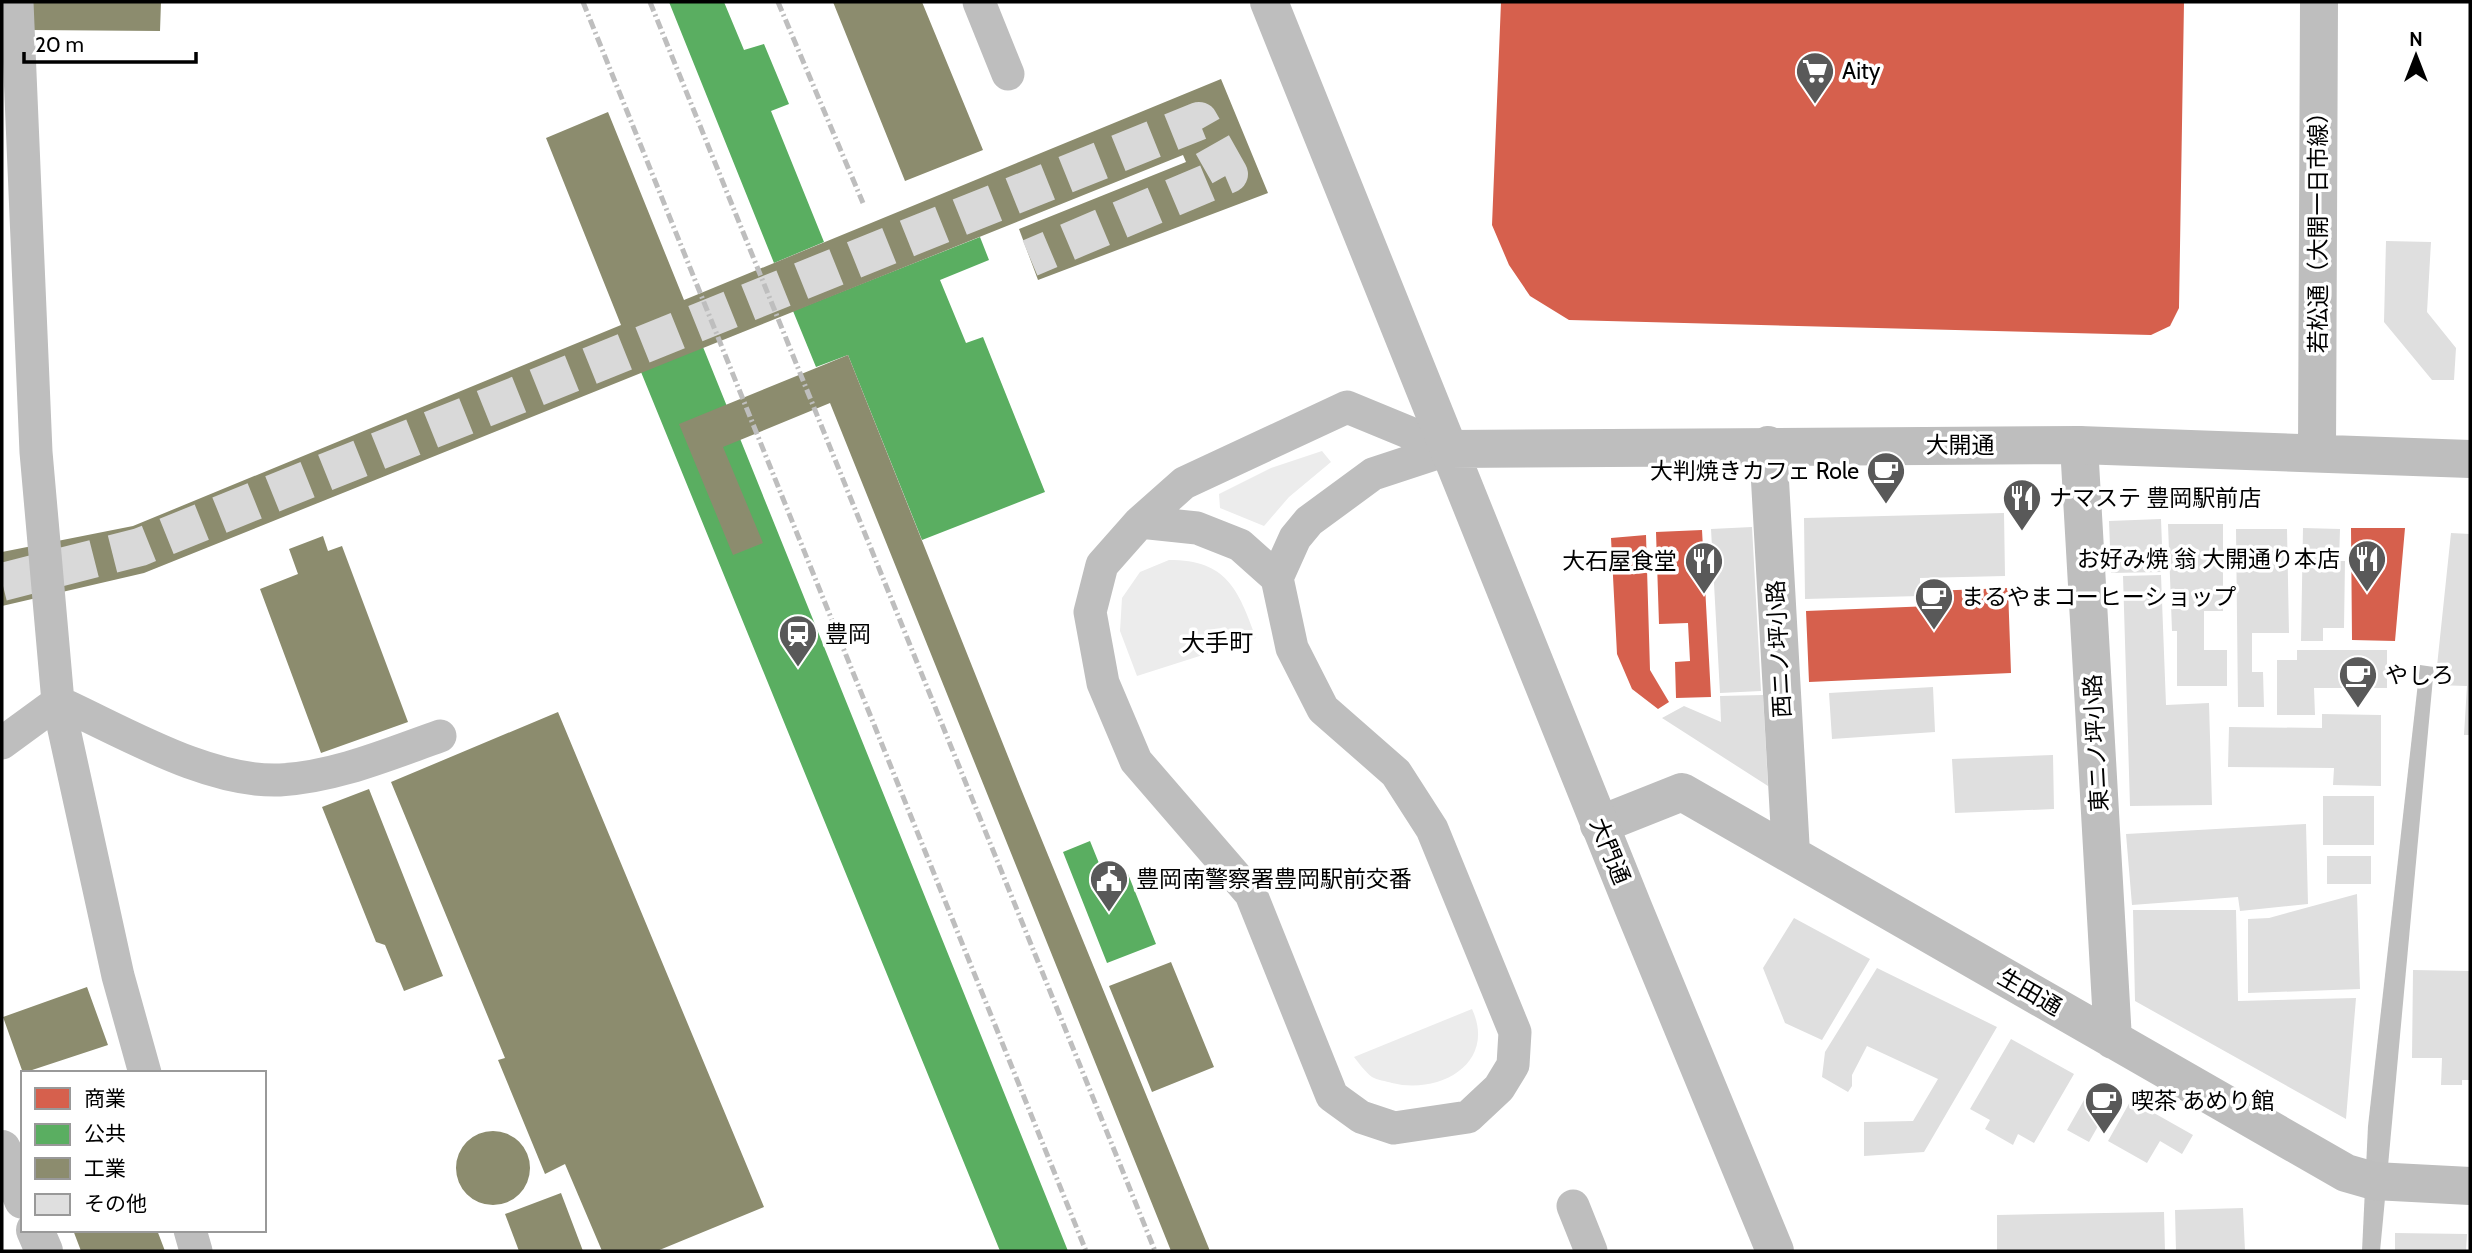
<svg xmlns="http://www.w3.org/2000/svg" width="2472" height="1253" font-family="Cabin,'Noto Sans JP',sans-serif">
	<rect width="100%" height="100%" fill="#fff"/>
	<path fill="#ececec" d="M 1322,451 L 1331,462 L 1289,497 L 1264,526 L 1220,508 L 1219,494 L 1271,468 Z
		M 1169,560 C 1227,560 1238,589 1256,638 L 1137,676 L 1120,631 L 1122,598 L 1140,572 Z
		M 1472,1009 C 1497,1063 1440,1095 1392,1083 C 1386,1081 1377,1080 1372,1077 C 1365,1072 1359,1063 1354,1057 Z"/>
	<path fill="#bfbfbf" d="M 2420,665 L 2434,667 L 2383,1220 L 2380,1251 L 2362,1251 L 2368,1126 Z"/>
	<path fill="#d6604d" d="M 1501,2 L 2184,2 L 2179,308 L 2170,326 L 2151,335 L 1569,320 L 1530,296 L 1509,265 L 1492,225 Z
		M 2351,528 L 2405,528 L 2395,641 L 2352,640 Z
		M 1702,530 L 1711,697 L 1676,698 L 1675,662 L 1690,661 L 1688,623 L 1659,624 L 1656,532 Z
		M 1646,535 L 1650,670 L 1669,702 L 1658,709 L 1632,689 L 1617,654 L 1611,538 Z
		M 2008,588 L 2011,673 L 1809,682 L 1806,611 L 1931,606 L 1931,591 Z"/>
	<path fill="#5aae61" d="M 669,2 L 724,2 L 744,50 L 764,44 L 789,104 L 771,111 L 824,242 L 774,263 Z
		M 980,237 L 989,260 L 940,280 L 966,343 L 983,337 L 1045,492 L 922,540 L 848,355 L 816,367 L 793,311 Z
		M 703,347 L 1068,1251 L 1000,1251 L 641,372 Z
		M 1090,841 L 1107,883 L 1128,874 L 1156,944 L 1107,963 L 1063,852 Z"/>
	<path fill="#8c8c6e" d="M 30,2 L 161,2 L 160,31 L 30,30 Z
		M 833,2 L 922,2 L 983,150 L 905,181 Z
		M 1221,79 L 1268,193 L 1038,280 L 1019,229 L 1186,162 L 1183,155 L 144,573 L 2,606 L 2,552 L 133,526 L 621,325 L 546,138 L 608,112 L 684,300 Z
		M 848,355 L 1021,789 L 1210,1251 L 1171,1251 L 830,403 L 723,447 L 763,543 L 733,555 L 679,424 Z
		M 323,536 L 328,551 L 342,546 L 408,722 L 321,753 L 260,589 L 298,574 L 289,549 Z
		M 558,712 L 764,1207 L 657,1251 L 602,1251 L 565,1164 L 545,1174 L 498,1060 L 505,1058 L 391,782 Z
		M 369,789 L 443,976 L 404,991 L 385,945 L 376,942 L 322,807 Z
		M 1171,962 L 1214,1067 L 1152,1092 L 1109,986 Z
		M 87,987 L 108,1045 L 23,1073 L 3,1017 Z
		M456 1168a37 37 0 1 1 74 0a37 37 0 1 1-74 0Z
		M 561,1193 L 583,1251 L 519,1251 L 505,1214 Z
		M 73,1230 L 157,1230 L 165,1251 L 81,1251 Z"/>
	<path fill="#dfdfdf" d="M 2386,241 L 2431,242 L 2427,312 L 2456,348 L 2454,380 L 2432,380 L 2384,322 Z
		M 2004,513 L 2005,576 L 1920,578 L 1920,596 L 1805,599 L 1804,518 Z
		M 2161,519 L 2163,572 L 2111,573 L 2109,521 Z
		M 2168,524 L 2223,524 L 2223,611 L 2204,611 L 2204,650 L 2227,650 L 2227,686 L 2177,686 L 2177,631 L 2172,631 Z
		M 1752,527 L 1761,691 L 1720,693 L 1711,529 Z
		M 2303,528 L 2340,529 L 2339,561 L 2345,561 L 2344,628 L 2323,628 L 2323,641 L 2301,641 Z
		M 2236,529 L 2287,529 L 2289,633 L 2252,633 L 2252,672 L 2263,672 L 2264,707 L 2238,707 Z
		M 2451,533 L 2470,534 L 2470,735 L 2464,735 L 2467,686 L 2435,685 Z
		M 2161,575 L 2166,705 L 2209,703 L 2212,805 L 2130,806 L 2123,576 Z
		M 2297,650 L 2387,650 L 2387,688 L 2314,688 L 2315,715 L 2277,715 L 2277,660 L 2297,660 Z
		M 1933,687 L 1935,732 L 1832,739 L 1829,693 Z
		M 1763,695 L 1768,786 L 1662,718 L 1684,706 L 1721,722 L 1720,696 Z
		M 2322,714 L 2381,715 L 2381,786 L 2333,785 L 2334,768 L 2228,767 L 2229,727 L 2322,728 Z
		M 2053,755 L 2054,809 L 1955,813 L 1952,759 Z
		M 2323,796 L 2374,796 L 2374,845 L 2323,845 Z
		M 2306,824 L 2308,904 L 2240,911 L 2238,897 L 2132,905 L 2126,834 Z
		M 2327,856 L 2371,856 L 2371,884 L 2327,884 Z
		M 2357,894 L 2360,989 L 2248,993 L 2248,919 L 2269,918 Z
		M 2133,910 L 2236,910 L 2238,1001 L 2356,998 L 2346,1119 L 2135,1001 Z
		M 1794,918 L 1870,959 L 1822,1040 L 1785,1023 L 1763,968 Z
		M 1877,968 L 1997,1027 L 1924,1152 L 1864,1156 L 1864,1122 L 1913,1121 L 1938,1079 L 1867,1046 L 1852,1075 L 1852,1086 L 1848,1092 L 1822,1077 L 1825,1052 Z
		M 2413,970 L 2470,971 L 2470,1080 L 2462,1080 L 2462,1085 L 2441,1085 L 2442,1058 L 2412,1058 Z
		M 2011,1039 L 2074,1074 L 2034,1143 L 2018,1134 L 2013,1145 L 1985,1129 L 1990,1120 L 1970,1109 Z
		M 2092,1086 L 2114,1098 L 2089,1142 L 2067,1130 Z
		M 2131,1100 L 2193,1135 L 2182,1154 L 2160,1141 L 2147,1163 L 2108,1141 Z
		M 2243,1208 L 2245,1251 L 2176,1251 L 2175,1210 Z
		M 2164,1212 L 2165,1251 L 1997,1251 L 1997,1215 Z
		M 2395,1233 L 2467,1234 L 2466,1251 L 2395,1251 Z"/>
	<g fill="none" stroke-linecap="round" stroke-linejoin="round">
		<path stroke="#d9d9d9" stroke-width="38" stroke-dasharray="38 19" stroke-linecap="butt" d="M 2,582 L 140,547 L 1199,121 L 1229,174 L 1030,258"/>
		<path stroke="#bebebe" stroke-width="33" d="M 17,2 L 36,452 L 58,702 L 118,976 L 145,1073
			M 979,2 L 1008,74
			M 1347,407 L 1449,449 L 1373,474 L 1309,521 L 1295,538 L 1277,578 L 1292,648 L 1323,709 L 1396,773 L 1432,829 L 1515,1032 L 1513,1065 L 1499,1088 L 1468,1117 L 1394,1128 L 1361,1117 L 1332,1096 L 1251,894 L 1136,761 L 1103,683 L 1090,612 L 1102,565 L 1140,522 L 1184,483 Z
			M 1140,522 L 1197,528 L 1240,545 L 1277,578
			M 2,743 L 58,702 C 122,731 208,783 280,780 C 335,777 389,754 440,736
			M 1573,1206 L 1591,1251
			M 190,1230 L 196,1251"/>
		<path stroke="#bebebe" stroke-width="38" d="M 1768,445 L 1791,853
			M 2079,445 L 2113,1040
			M 1599,825 L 1682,792 L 2346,1173 L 2374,1181 L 2470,1186
			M 2,1149 L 23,1200
			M 35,1230 L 44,1251"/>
		<path stroke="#bebebe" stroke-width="38" d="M 1269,2 L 1633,907 L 1775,1251
			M 1449,449 L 2079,445 L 2470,459
			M 2317,453 L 2319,2"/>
		<path stroke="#bebebe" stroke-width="5" stroke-dasharray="10 3.5 2 3.5" stroke-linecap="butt" d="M 583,2 L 1086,1251
			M 650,2 L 1155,1251
			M 778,2 L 863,203"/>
	</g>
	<defs>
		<g id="supermarket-pin" transform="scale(2.0125)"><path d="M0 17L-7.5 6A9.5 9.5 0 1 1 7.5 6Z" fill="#595959" stroke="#fff"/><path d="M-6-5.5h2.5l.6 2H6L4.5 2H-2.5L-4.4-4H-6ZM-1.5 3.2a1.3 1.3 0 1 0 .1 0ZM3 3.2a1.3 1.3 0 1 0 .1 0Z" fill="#fff"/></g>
		<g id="cafe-pin" transform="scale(2.0125)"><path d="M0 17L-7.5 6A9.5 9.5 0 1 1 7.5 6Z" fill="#595959" stroke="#fff"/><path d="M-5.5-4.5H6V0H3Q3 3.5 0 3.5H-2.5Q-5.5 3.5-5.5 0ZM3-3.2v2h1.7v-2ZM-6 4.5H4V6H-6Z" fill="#fff"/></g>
		<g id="restaurant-pin" transform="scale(2.0125)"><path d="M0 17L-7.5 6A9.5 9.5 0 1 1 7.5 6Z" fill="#595959" stroke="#fff"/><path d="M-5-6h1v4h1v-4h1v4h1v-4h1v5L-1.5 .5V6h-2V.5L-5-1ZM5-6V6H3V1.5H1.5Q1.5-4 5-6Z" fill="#fff"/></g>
		<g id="station-pin" transform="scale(2.0125)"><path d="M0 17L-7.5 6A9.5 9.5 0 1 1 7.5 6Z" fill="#595959" stroke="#fff"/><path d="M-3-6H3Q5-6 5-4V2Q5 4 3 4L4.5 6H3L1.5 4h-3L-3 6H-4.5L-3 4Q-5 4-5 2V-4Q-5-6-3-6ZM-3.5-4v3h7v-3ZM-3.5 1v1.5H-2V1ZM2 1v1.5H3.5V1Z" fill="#fff"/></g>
		<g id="civic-pin" transform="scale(2.0125)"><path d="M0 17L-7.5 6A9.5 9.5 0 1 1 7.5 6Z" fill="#595959" stroke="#fff"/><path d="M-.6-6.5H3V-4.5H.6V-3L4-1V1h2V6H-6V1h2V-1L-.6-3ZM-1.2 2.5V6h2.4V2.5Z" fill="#fff"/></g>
	</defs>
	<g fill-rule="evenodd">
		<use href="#supermarket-pin" x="1815" y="71"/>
		<use href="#cafe-pin" x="1886" y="471"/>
		<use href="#restaurant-pin" x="2022" y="498"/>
		<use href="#restaurant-pin" x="2367" y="559"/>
		<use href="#restaurant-pin" x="1704" y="561"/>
		<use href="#cafe-pin" x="1934" y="597"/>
		<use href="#station-pin" x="798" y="634"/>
		<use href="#cafe-pin" x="2358" y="675"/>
		<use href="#civic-pin" x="1109" y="879"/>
		<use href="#cafe-pin" x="2104" y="1101"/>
	</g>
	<g text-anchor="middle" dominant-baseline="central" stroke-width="7" stroke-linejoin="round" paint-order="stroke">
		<g font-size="23" fill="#000" stroke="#fff" text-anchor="start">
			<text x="1842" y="71">Aity</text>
			<text x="1859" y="471" text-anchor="end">大判焼きカフェ Role</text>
			<text x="2049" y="498">ナマステ 豊岡駅前店</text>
			<text x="2340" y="559" text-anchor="end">お好み焼 翁 大開通り本店</text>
			<text x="1677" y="561" text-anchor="end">大石屋食堂</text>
			<text x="1961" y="597">まるやまコーヒーショップ</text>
			<text x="825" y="634">豊岡</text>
			<text x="2385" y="675">やしろ</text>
			<text x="1136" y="879">豊岡南警察署豊岡駅前交番</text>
			<text x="2131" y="1101">喫茶 あめり館</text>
		</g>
		<g font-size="23" fill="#000" stroke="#fff">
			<text transform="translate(2318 227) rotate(-90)">若松通（大開一日市線）</text>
			<text x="1960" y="445">大開通</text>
			<text transform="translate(1779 649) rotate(-93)">西ニノ坪小路</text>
			<text transform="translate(2096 743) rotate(-93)">東ニノ坪小路</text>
			<text transform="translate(1610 851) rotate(68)">大門通</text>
			<text transform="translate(2030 992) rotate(30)">生田通</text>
		</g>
		<g font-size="24" fill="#000" stroke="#fff">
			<text x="1217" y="642">大手町</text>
		</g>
	</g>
	<rect width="2472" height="1253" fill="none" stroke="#000000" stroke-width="7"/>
	<rect x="21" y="1071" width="245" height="161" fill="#ffffff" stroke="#999999" stroke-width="2"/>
	<rect x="35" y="1088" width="35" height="21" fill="#d6604d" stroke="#999999" stroke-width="2"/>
	<text x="84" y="1106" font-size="21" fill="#000000">商業</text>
	<rect x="35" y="1124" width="35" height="21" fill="#5aae61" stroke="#999999" stroke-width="2"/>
	<text x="84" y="1141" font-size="21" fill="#000000">公共</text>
	<rect x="35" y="1158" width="35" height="21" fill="#8c8c6e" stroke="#999999" stroke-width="2"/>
	<text x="84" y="1176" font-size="21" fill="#000000">工業</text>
	<rect x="35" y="1194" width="35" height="21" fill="#dfdfdf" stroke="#999999" stroke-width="2"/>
	<text x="84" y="1211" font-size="21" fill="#000000">その他</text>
	<g transform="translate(2416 56)" stroke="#ffffff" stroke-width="5" paint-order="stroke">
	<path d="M0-5L12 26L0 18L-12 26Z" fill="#000000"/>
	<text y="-10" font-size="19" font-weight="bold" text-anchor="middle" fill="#000000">N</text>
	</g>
	<path d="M24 52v10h172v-10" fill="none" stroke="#000000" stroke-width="3.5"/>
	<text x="35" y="52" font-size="21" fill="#000000" stroke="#ffffff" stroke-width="5" paint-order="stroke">20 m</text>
</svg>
